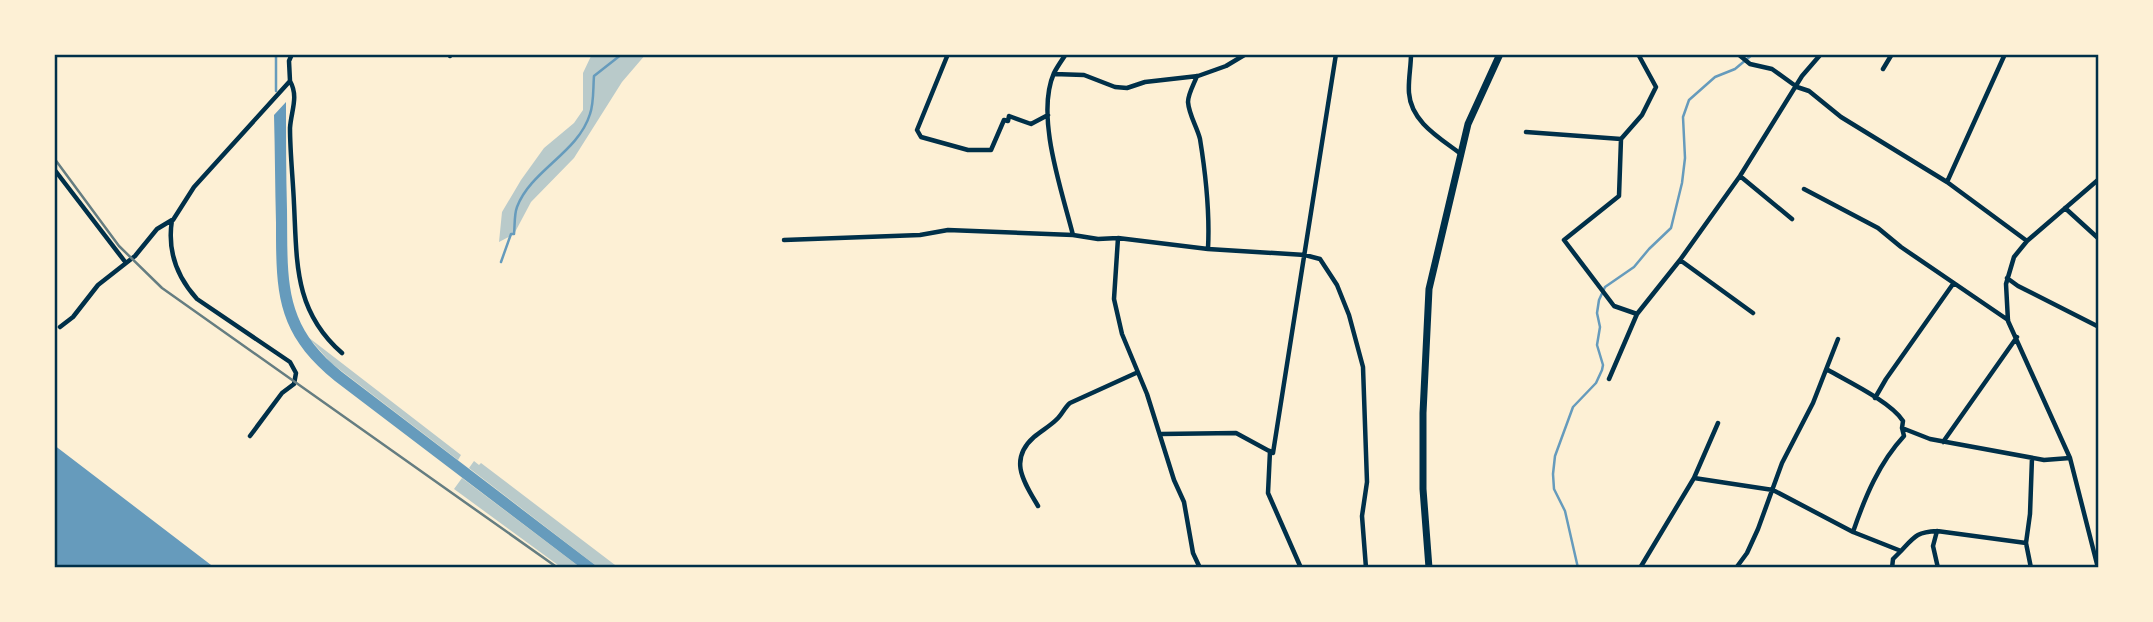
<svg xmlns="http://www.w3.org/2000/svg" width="2153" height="622" font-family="'Varela Round',sans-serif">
	<rect width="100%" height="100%" fill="#fdf0d5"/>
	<path fill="#b9caca" d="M 592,54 L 646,54 L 622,82 L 574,158 L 531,202 L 514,234 L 499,242 L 502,212 L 521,180 L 544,148 L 574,123 L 583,110 L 583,73 Z
		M 308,337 L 461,455 L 458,460 L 331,363 Z
		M 474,461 L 479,465 L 481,463 L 619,568 L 599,568 L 469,468 Z
		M 462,478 L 581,568 L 562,568 L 454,489 Z"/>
	<path fill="#669bbc" d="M 286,102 C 286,138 286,174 287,210 C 288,279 282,324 342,372 L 599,568 L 581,568 L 335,381 C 276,333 276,293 276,223 C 275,187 275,151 274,115 Z
		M 54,445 L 215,568 L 54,568 Z"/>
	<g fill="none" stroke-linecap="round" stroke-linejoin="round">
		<path stroke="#669bbc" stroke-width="2.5" d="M 276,91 L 276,54
			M 501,262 L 511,234 L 514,234 C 515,225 514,215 517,207 C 531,170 578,153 590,114 C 594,103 593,88 594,76 L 622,54
			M 1578,568 L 1565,511 L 1554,489 L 1553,474 L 1555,456 L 1573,407 L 1596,383 L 1602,370 L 1603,365 L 1597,345 L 1600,327 L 1597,313 L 1599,300 L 1605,287 L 1634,267 L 1649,249 L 1671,228 L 1682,183 L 1685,158 L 1683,117 L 1689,100 L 1715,77 L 1735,69 L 1753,54"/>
		<path stroke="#003049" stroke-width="4.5" d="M 948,54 L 917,130 L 921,137 L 968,150 L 991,150 L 1004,120 L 1008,121 L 1009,116 L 1031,124 L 1048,115
			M 1066,54 C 1062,60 1057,67 1054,73 C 1035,116 1062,191 1073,235
			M 1411,54 C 1411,67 1408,80 1409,93 C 1411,122 1440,138 1461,154
			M 1738,54 L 1750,64 L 1772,69 L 1797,87 L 1809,91 L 1841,117 L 1947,182 L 2027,241
			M 450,56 L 451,54
			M 1883,69 L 1892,54
			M 1054,74 L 1084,75 L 1115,87 L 1127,88 L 1145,82 L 1198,76 L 1226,66 L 1246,54
			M 1197,76 C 1194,84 1188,94 1188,102 C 1189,115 1197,127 1200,139 C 1206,176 1210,211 1208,249
			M 290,81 C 299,97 291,111 290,128 C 290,153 293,179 294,204 C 297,263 294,311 342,353
			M 1526,132 L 1621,139
			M 54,169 L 126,263
			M 1740,176 L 1792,219
			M 1947,182 L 2005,54
			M 1804,189 L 1878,228 L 1901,247 L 2008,320
			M 2065,208 L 2099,239
			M 173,220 L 194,187 L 290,81 L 289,61 L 292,54
			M 1118,238 L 1114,299 L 1122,334 L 1147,394 L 1174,480 L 1184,502 L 1193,553 L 1200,568
			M 784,240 L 920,235 L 948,230 L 1073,235 L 1098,239 L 1118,238 L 1208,249 L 1305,255 L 1320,259 L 1337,285 L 1349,315 L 1363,367 L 1367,482 L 1362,516 L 1366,568
			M 1680,260 L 1753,313
			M 2007,278 L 2018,286 L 2099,327
			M 1637,314 L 1614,306 L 1564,240 L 1619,196 L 1621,139 L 1642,115 L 1656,87 L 1638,54
			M 60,327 L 73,317 L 98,285 L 135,256 L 157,229 L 172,220 C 167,251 176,276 197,299 L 290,362 L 296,373 L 294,384 L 282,393 L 250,436
			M 1828,370 C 1847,381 1891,402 1903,421 L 1902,428
			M 1609,379 L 1637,314 L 1680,260 L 1740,176 L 1802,76 L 1821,54
			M 1875,398 L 1886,379 L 1953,284
			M 1161,434 L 1236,433 L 1271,452
			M 1943,442 L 2017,337
			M 1694,478 L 1773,490 L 1853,532 C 1865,497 1879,463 1904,436 L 1902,428 L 1930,439 L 2044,460 L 2070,458
			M 1038,506 C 1024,482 1008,460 1034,437 C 1041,431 1050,426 1056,420 C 1062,415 1064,408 1070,403 L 1136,373
			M 1937,531 L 1933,546 L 1938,568
			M 1853,532 L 1901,551 C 1915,536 1917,532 1937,531 L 2026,543
			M 1301,568 L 1268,493 L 1270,451 L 1273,453 L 1336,54
			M 1640,568 L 1694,478 L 1718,423
			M 1736,568 L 1747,553 L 1758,529 L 1782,463 L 1813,403 L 1838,339
			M 1892,568 L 1893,559 L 1901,551
			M 2031,568 L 2026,543 L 2030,514 L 2032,458
			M 2098,568 L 2070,458 L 2008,321 L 2006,284 L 2014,257 L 2027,241 L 2099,179"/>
		<path stroke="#003049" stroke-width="7" d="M 1429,568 L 1423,489 L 1423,413 L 1429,289 L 1468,124 L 1500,54"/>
		<path stroke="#657d81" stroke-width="2.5" d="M 54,158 L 119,246 L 162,288 L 558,568"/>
	</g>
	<rect width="2153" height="622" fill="none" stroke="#fdf0d5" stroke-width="112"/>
	<rect x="56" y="56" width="2041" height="510" fill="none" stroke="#003049" stroke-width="2.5"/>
</svg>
